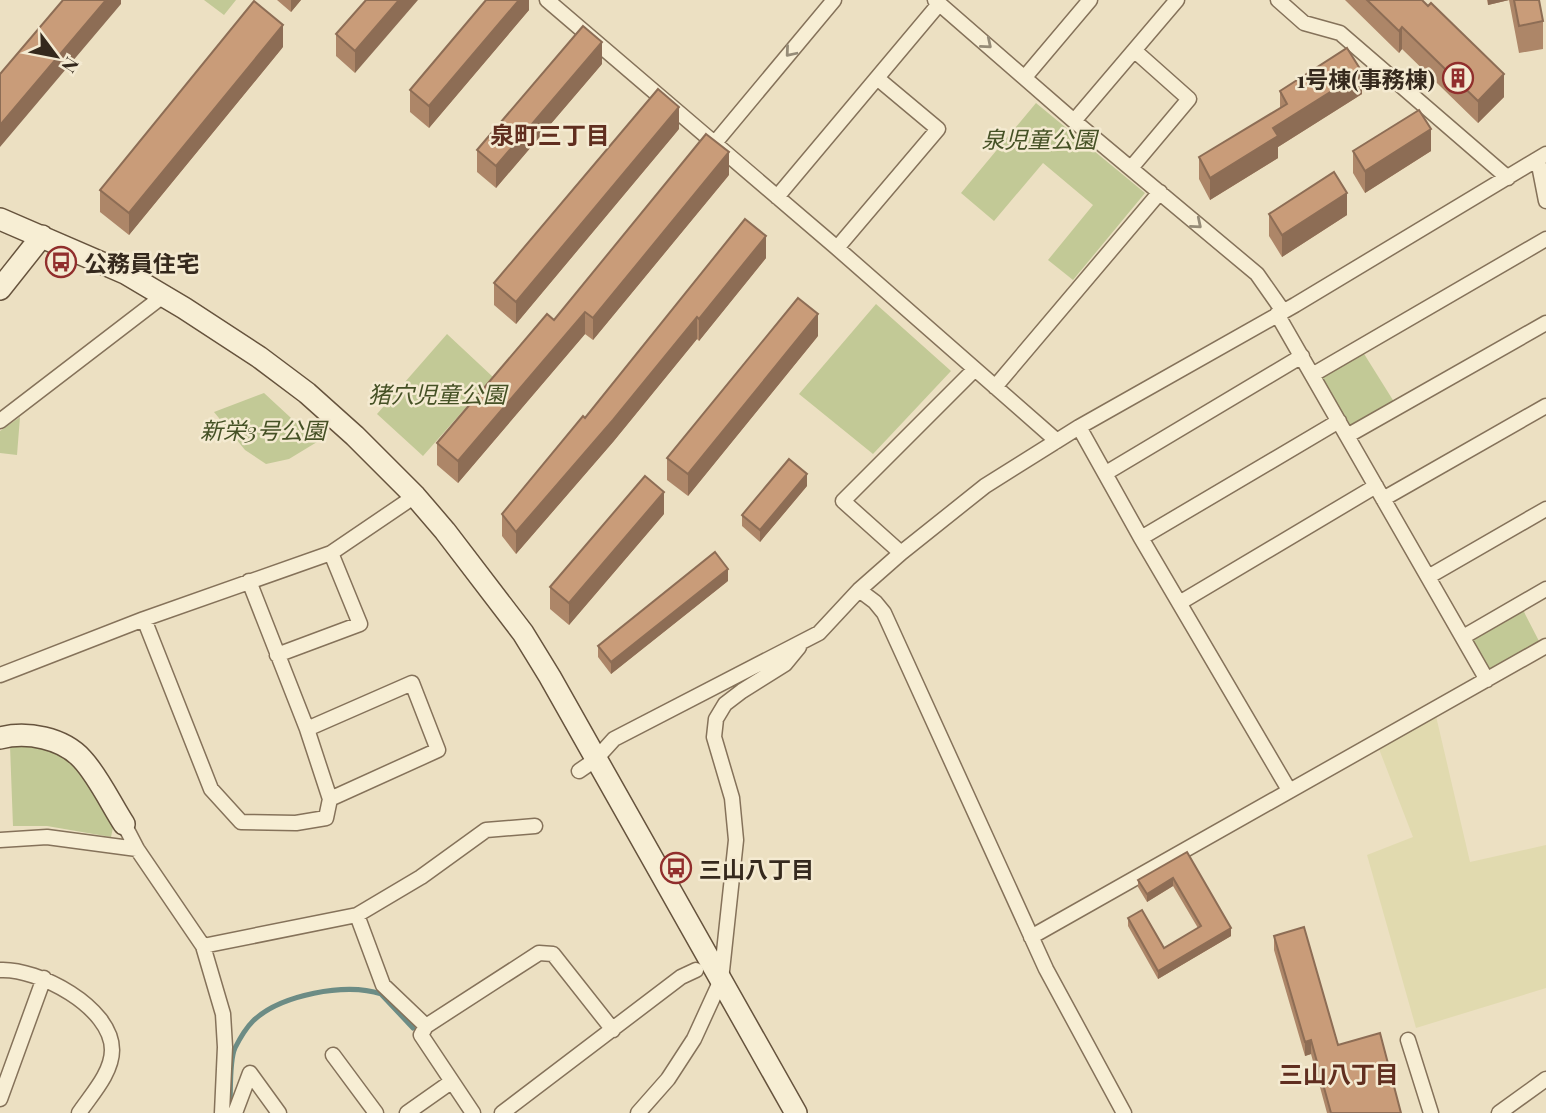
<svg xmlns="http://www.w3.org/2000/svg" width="1546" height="1113" font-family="'Playfair Display','Noto Sans JP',serif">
	<rect width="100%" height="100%" fill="#ece0c2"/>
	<path fill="#e1daaf" d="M 1436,716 L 1470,862 L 1546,845 L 1546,988 L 1416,1028 L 1367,855 L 1413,837 L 1379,749 Z"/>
	<path fill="#c2c996" d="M 204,0 L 236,0 L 224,15 Z
		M 1036,103 L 1145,193 L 1073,280 L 1048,260 L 1093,205 L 1043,163 L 994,221 L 961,193 Z
		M 876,304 L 951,371 L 873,454 L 799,394 Z
		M 447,334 L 493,377 L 423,456 L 377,414 Z
		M 1361,349 L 1396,405 L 1354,428 L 1345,426 L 1319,381 L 1321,372 Z
		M 264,393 L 317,442 L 289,459 L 266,464 L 245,450 L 214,412 Z
		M 20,417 L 17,455 L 0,453 L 0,431 Z
		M 1522,608 L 1541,645 L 1494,671 L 1485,669 L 1470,643 L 1471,637 Z
		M 34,745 L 57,751 L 75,764 L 114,823 L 111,837 L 47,826 L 13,826 L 10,746 Z"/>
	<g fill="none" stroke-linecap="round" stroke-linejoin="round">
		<path stroke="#6c8c85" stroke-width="5" d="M 230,1107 C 231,1092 229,1061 235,1048 C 239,1040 247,1027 253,1021 C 280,995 346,982 381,994 L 413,1028"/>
		<g stroke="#85725a" stroke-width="17">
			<path id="street" d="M 547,0 L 837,248 L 1057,441
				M 935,0 L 1074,121 L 1257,274 L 1283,311
				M 1278,0 L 1304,23 L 1340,33 L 1508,178
				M 1025,77 L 1090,0
				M 1074,121 L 1177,0
				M 714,144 L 834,0
				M 1538,160 L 1546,201
				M 1131,168 L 1189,99 L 1135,51
				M 777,197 L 939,4
				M 837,248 L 938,129 L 877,78
				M 1277,314 L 1487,680
				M 1312,375 L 1546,239
				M 995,387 L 1160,192
				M 0,421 L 163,296
				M 1079,427 L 1141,538 L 1289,790
				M 1347,436 L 1546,323
				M 1106,473 L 1302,356
				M 1383,499 L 1546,406
				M 1141,538 L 1339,421
				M 901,553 L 843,501 L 974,370
				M 1428,577 L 1546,509
				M 859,590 L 875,602 L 884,613 L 1046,969 L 1124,1113
				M 1181,602 L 1376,486
				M 144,619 L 211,789 L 241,822 L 296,823 L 326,818 L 330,799 L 307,729 L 249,581
				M 1463,637 L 1546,589
				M 277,655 L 360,624 L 331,553
				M 0,675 L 144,619 L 331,553 L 415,496
				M 307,729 L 412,683 L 438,750 L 330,799
				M 579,771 L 595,760 L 614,739 L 819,633 L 859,590 L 901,553 L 985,486 L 1079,427 L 1295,305 L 1546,154
				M 124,824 L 137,849 L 203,946 L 223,1014 L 225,1047 L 222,1113
				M 0,840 L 47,837 L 137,849
				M 357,915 L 383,985 L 426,1026 L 539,953 L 553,954 L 613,1030
				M 1031,937 L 1546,646
				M 203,946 L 357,915 L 421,877 L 486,830 L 535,826
				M 0,970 C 38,968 112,1007 112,1050 C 112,1073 91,1095 79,1113
				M 426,1026 L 421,1035 L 473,1113
				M 1408,1040 L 1431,1113
				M 333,1055 L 376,1113
				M 0,1099 L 44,978
				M 235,1113 L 250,1073 L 279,1113
				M 407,1113 L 451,1082
				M 502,1113 L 681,977 L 696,970
				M 638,1113 L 668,1079 L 694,1039 L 721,980 L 736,840 L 732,798 L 714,737 L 716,719 L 725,704 L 742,691 L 785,664 L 799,647
				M 1499,1113 L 1546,1079"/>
		</g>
		<g stroke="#66533d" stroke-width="24">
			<path id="secondary" d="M 0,219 L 125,273 L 184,308 L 259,357 L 307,393 L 355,436 L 415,496 L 445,531 L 523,633 L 550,677 L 796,1113
				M 0,289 L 42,236
				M 0,738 C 27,731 63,738 82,759 C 98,776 111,804 124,824"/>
		</g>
		<use href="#street" stroke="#f7eed4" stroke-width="14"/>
		<use href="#secondary" stroke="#f7eed4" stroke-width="21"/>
	</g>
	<path fill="#ad8668" d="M 277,0 L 301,0 L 291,12 Z
		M 366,0 L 355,73 L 336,56 L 336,34 Z
		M 529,0 L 529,10 L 429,128 L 410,112 L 410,90 Z
		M 1345,0 L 1422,0 L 1504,97 L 1478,123 L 1402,49 L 1399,53 Z
		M 1487,0 L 1539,0 L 1543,21 L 1543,49 L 1519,53 L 1509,0 L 1488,5 Z
		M 283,47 L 129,235 L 100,212 L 100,190 Z
		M 602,64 L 496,188 L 477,172 L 477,150 Z
		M 1280,91 L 1362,94 L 1278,147 L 1278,158 L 1210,200 L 1199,179 L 1199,157 L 1280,108 Z
		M 679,129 L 516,324 L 494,305 L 494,283 Z
		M 1353,151 L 1431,151 L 1365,193 L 1353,173 Z
		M 729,175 L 593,340 L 585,334 L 458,483 L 437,465 L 437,443 L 554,320 Z
		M 1269,214 L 1347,215 L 1282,257 L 1269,236 Z
		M 745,219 L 766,258 L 699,341 L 697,339 L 613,442 L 516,554 L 502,536 L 502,514 L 585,418 Z
		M 818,336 L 688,496 L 667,480 L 667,458 Z
		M 807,486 L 760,542 L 742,526 L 742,515 Z
		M 664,514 L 569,625 L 550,609 L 550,587 Z
		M 728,581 L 611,674 L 598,657 L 598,646 Z
		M 1187,852 L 1231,936 L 1158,979 L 1128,926 L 1128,918 L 1164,948 L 1198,928 L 1173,886 L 1147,902 L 1138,887 L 1138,880 Z
		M 1274,936 L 1338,1045 L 1401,1113 L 1327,1113 L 1311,1054 L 1305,1056 L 1274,950 Z"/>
	<path fill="#8d6d55" d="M 106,0 L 121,0 L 121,4 L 0,147 L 0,125 Z
		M 291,0 L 301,0 L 291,12 Z
		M 399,0 L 418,0 L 355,73 L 355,51 Z
		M 519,0 L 529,0 L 529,10 L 429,128 L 429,106 Z
		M 1488,0 L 1509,0 L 1488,5 Z
		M 283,25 L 283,47 L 129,235 L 129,213 Z
		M 1402,27 L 1402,49 L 1399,53 L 1399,31 Z
		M 602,42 L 602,64 L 496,188 L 496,166 Z
		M 1362,72 L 1362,94 L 1278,147 L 1278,158 L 1210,200 L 1210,178 L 1273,128 Z
		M 1504,74 L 1504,97 L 1478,123 L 1478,101 Z
		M 679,107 L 679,129 L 516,324 L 516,302 Z
		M 1431,129 L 1431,151 L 1365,193 L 1365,171 Z
		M 729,152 L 729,175 L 593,340 L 593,318 Z
		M 1347,193 L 1347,215 L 1282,257 L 1282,235 Z
		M 766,236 L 766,258 L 699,341 L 699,319 Z
		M 585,312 L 585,334 L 458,483 L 458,461 Z
		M 818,314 L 818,336 L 688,496 L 688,474 Z
		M 697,317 L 697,339 L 613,442 L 516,554 L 516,532 Z
		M 807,474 L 807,486 L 760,542 L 760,530 Z
		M 664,492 L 664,514 L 569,625 L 569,603 Z
		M 728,569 L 728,581 L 611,674 L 611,662 Z
		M 1173,878 L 1173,886 L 1147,902 L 1147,894 Z
		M 1231,928 L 1231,936 L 1158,979 L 1158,971 Z
		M 1311,1040 L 1311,1054 L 1305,1056 L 1305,1042 Z"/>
	<path fill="#c99c79" stroke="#8d6d55" stroke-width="2" d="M 63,0 L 106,0 L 0,125 L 0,74 Z
		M 366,0 L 399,0 L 355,51 L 336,34 Z
		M 486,0 L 519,0 L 429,106 L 410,90 Z
		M 1367,0 L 1422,0 L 1428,6 L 1431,3 L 1504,74 L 1478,101 L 1402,27 L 1399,31 Z
		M 1514,0 L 1539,0 L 1543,21 L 1519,26 Z
		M 254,1 L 283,25 L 129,213 L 100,190 Z
		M 583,26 L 602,42 L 496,166 L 477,150 Z
		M 1347,48 L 1362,72 L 1273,128 L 1278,136 L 1210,178 L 1199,157 L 1287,104 L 1280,91 Z
		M 658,89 L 679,107 L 516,302 L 494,283 Z
		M 1419,110 L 1431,129 L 1365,171 L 1353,151 Z
		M 706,134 L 729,152 L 593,318 L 585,312 L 458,461 L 437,443 L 547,314 L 554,320 Z
		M 1334,172 L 1347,193 L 1282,235 L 1269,214 Z
		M 745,219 L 766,236 L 699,319 L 697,317 L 613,420 L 516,532 L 502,514 L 583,416 L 585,418 Z
		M 798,298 L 818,314 L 688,474 L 667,458 Z
		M 789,459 L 807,474 L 760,530 L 742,515 Z
		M 645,476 L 664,492 L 569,603 L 550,587 Z
		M 715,552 L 728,569 L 611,662 L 598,646 Z
		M 1187,852 L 1231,928 L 1158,971 L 1128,918 L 1142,910 L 1164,948 L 1201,926 L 1173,878 L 1147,894 L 1138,880 Z
		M 1304,927 L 1338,1045 L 1380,1033 L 1401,1113 L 1331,1113 L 1311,1040 L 1305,1042 L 1274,936 Z"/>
	<defs><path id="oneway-chevron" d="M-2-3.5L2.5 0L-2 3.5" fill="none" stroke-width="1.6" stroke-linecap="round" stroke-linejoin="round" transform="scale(1.75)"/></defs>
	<g stroke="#968c78">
		<use href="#oneway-chevron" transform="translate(987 44) rotate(40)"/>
		<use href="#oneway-chevron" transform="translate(790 52) rotate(130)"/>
		<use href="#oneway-chevron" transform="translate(1197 224) rotate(40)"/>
	</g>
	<defs>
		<g id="building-ring" transform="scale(1.575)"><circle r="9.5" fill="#f4ead1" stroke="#912e2c" stroke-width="1.5"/><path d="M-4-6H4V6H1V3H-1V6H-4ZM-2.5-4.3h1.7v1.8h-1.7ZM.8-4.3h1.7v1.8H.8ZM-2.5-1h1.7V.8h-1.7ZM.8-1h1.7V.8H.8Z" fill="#912e2c"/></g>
		<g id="bus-ring" transform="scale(1.575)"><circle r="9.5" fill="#f4ead1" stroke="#912e2c" stroke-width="1.5"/><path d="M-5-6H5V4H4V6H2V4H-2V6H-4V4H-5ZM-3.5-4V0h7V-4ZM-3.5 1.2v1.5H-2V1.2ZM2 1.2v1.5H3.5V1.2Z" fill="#912e2c"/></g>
	</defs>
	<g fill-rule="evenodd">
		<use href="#building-ring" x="1458" y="78"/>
		<use href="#bus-ring" x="61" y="262"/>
		<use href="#bus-ring" x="676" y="868"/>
	</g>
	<g text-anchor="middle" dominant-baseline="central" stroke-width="5" stroke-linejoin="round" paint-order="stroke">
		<g font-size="23" font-weight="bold" fill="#35291d" stroke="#f4ead1" text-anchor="start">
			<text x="1435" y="78" text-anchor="end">1号棟(事務棟)</text>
			<text x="84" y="262">公務員住宅</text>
			<text x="699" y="868">三山八丁目</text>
		</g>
		<g font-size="23" font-style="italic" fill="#455125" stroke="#f4ead1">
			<text x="1039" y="138">泉児童公園</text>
			<text x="437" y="393">猪穴児童公園</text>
			<text x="263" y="429">新栄3号公園</text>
		</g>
		<g font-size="24" font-weight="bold" fill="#602e1f" stroke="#f4ead1">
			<text x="550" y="134">泉町三丁目</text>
			<text x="1339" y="1073">三山八丁目</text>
		</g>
	</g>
	<g transform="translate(56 56) rotate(122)" stroke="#f4ead1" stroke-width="5" paint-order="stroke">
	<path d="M0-5L12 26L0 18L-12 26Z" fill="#35291d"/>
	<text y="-10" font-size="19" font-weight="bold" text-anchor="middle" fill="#35291d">N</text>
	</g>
</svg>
